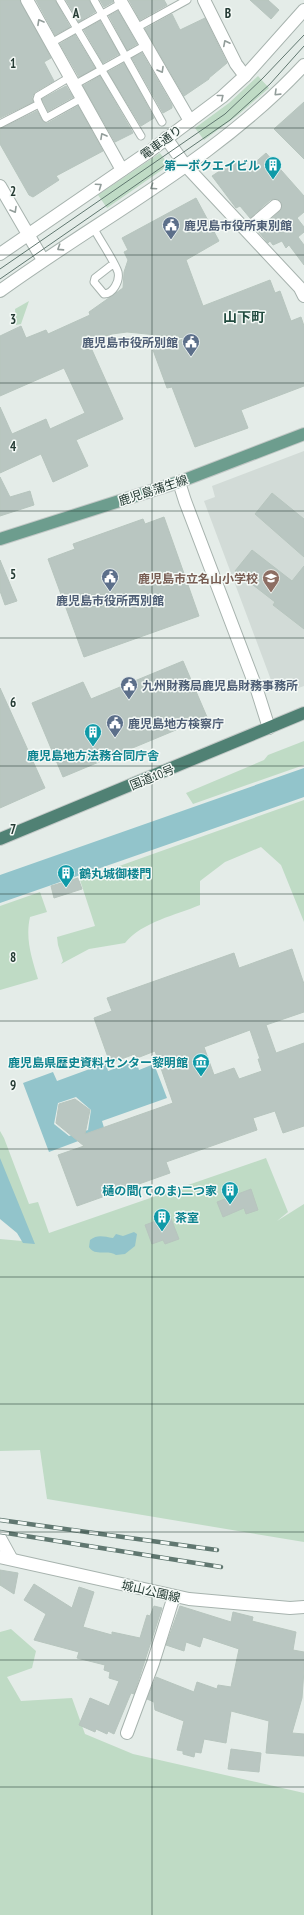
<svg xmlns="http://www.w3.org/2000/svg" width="304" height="1915" font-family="'PT Sans Narrow','Noto Sans JP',sans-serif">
	<rect width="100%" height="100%" fill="#e4ece8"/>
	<path fill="#d2dbd7" d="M 304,451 L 304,686 L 287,692 L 274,688 L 204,501 L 215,497 L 212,486 Z"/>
	<path fill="#bfdbc5" d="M 258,76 L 269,88 L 238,115 L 204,140 L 195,128 L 229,103 Z
		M 160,153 L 169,165 L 107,208 L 98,195 Z
		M 29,301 L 21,324 L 16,325 L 15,309 Z
		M 304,741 L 304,765 L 193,804 L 186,793 L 264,760 L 268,755 Z
		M 304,800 L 304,922 L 281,865 L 261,847 L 225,862 L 200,881 L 200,905 C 176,915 142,922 125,943 L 89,949 L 61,964 L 63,961 L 58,945 L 57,937 L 95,926 L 80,880 Z
		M 40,892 L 47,912 L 30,917 C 25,939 32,959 38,979 L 0,990 L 0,906 Z
		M 0,1131 L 4,1138 L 29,1204 L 38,1202 L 49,1233 L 266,1158 L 288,1212 L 277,1221 L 304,1204 L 304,1542 L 47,1499 L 40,1450 L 0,1451 L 0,1239 L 22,1241 L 0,1173 Z
		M 11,1629 L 36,1651 L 32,1668 L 7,1677 L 21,1701 L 72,1698 L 85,1734 L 133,1754 L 304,1793 L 304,1915 L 0,1915 L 0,1632 Z"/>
	<path fill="#92c4cb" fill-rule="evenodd" d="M 304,768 L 304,797 L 0,903 L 0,875 Z
		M 136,1061 L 139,1070 L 154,1064 L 167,1098 L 102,1121 L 105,1131 L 49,1152 L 23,1083 L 53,1072 L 57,1081 L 106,1063 L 108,1071 ZM 76,1097 L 91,1110 L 88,1130 L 69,1136 L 54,1124 L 58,1103 Z
		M 0,1158 L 35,1244 L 23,1243 L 17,1233 L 0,1219 Z
		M 134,1232 L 137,1234 L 135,1246 L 125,1254 L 116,1255 C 108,1249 95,1257 89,1247 L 90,1240 C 98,1234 104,1237 113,1238 L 116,1234 L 123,1236 Z"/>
	<path fill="#b9c6c1" stroke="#b7c5be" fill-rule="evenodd" d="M 0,0 L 20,0 L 51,58 L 44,62 L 54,81 L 35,92 L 32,97 L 33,102 L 0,118 Z
		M 36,0 L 55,0 L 70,27 L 55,35 Z
		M 66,0 L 89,0 L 95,12 L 79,22 Z
		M 100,0 L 113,0 L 113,2 L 104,7 Z
		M 129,0 L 164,0 L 167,5 L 140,20 Z
		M 250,0 L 268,0 L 279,10 L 271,19 Z
		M 118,11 L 137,44 L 127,50 L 109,16 Z
		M 172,14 L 180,30 L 205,18 L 227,63 L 209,78 L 209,79 L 184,96 L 145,29 Z
		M 100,21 L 119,54 L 103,63 L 84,30 Z
		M 75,35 L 95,68 L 79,77 L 60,44 Z
		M 142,53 L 172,105 L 172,108 L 163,113 L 132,58 Z
		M 124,63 L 154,118 L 141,126 L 108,72 Z
		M 100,76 L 133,133 L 115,142 L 83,86 Z
		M 66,86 L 73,97 L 48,111 L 42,99 Z
		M 304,102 L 304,159 L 274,129 Z
		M 78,106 L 103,151 L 56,176 L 59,180 L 33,197 L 29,195 L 0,144 L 0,129 L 37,111 L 43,122 L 48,123 Z
		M 266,153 L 304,196 L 304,212 L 297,218 L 304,227 L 304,232 L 298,237 L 304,245 L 304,265 L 289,245 L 286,248 L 282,241 L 273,245 L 270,241 L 268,243 L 258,231 L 280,211 L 282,205 L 280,201 L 274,199 L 270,200 L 250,218 L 240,206 L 236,208 L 212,176 L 235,161 L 243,173 Z
		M 196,198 L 219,241 L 186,260 L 203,306 L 270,280 L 275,293 L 280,291 L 291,321 L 301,317 L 304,326 L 304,386 L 241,410 L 248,428 L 195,447 L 172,387 L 167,388 L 153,350 L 186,338 L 127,332 L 112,334 L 88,341 L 123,419 L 76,440 L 88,466 L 53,482 L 41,454 L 0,473 L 0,407 L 12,434 L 46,419 L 50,429 L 85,413 L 64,368 L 0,396 L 0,336 L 21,326 L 26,338 L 46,330 L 48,334 L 90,315 L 89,312 L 123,288 L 124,272 L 128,260 L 124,252 L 128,250 L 122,238 Z
		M 0,477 L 10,497 L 30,491 L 34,505 L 0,516 Z
		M 272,493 L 304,519 L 304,557 L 255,514 Z
		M 164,517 L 199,616 L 84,657 L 48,559 L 75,549 L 73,544 L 143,519 L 145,524 Z
		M 252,550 L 292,581 L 304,566 L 304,629 L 273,605 L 275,602 L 235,571 Z
		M 0,560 L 17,601 L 5,605 L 0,591 Z
		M 183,661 L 207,717 L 63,777 L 32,703 L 83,682 L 91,699 Z
		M 0,688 L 45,788 L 0,808 Z
		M 78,878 L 82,889 L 54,898 L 51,886 Z
		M 292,949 L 304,984 L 304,1012 L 266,1025 L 276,1053 L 304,1043 L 304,1126 L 283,1133 L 275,1111 L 253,1118 L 257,1130 L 166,1162 L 170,1173 L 77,1206 L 58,1155 L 84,1146 L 56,1123 L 59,1104 L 75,1099 L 90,1110 L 85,1134 L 173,1103 L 155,1051 L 137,1058 L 135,1054 L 110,1063 L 94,1018 L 112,1011 L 107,998 L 234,953 L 239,968 ZM 250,1030 L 260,1059 L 258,1059 L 262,1071 L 239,1079 L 234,1068 L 214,1075 L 204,1047 Z
		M 251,1189 L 258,1210 L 246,1214 L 244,1208 L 223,1217 L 217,1202 Z
		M 170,1216 L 179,1239 L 165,1244 L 163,1240 L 152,1244 L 145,1225 Z
		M 0,1570 L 18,1573 L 14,1594 L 0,1585 Z
		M 34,1584 L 72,1608 L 79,1587 L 94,1592 L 83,1627 L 112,1635 L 112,1632 L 140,1638 L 147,1615 L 150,1616 L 154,1606 L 162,1608 L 134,1694 L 131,1693 L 114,1734 L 108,1731 L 107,1734 L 96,1729 L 95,1732 L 79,1725 L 90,1698 L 109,1706 L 119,1681 L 109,1678 L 110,1672 L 104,1670 L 105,1665 L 77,1658 L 79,1652 L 34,1640 L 46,1614 L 24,1600 Z
		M 180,1606 L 231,1622 L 233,1612 L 253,1617 L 252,1621 L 296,1632 L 293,1650 L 304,1652 L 304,1670 L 302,1698 L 292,1733 L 304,1734 L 304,1756 L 266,1753 L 269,1721 L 231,1711 L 226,1743 L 204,1739 L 201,1753 L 195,1752 L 194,1757 L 183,1754 L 183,1751 L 177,1750 L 184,1721 L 155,1710 L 154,1702 L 147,1699 L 156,1677 L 194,1692 L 197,1682 L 217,1689 L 218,1685 L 231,1687 L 239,1649 L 203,1637 L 200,1647 L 186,1642 L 184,1651 L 166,1645 Z
		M 231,1749 L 261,1753 L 259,1772 L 228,1769 Z"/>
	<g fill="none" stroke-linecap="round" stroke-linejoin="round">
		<g stroke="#a7b3ae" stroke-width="9">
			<path id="service" d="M 60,0 L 141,136
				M 94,0 L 162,122
				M 136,28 L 187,0
				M 51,43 L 122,3
				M 74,85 L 146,45
				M 39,104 L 46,118 L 82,98
				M 0,124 L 39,104 L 37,99 L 38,96 L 70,77
				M 93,227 C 99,239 114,260 118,272 C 120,281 113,294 104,294 L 94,282 L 95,278 L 113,264"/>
		</g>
		<g stroke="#a7b3ae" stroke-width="14">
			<path id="minor" d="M 27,0 L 122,170
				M 120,0 L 190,121
				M 204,0 L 236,64 L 245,76
				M 166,138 L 185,165 L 300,288 L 304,296
				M 247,230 L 275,206
				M 0,1538 L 11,1558
				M 127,1733 L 153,1663 L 174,1596"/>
		</g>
		<g stroke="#a7b3ae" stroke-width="14">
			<path id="tertiary" d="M 0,186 L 43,260
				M 0,254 L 150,151 L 222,97 L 245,76 L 304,10
				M 0,291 C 102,217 218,158 304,65
				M 179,482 L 185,501 L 257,690 L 269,728
				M 0,1557 L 189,1599 L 290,1608 L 304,1607"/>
		</g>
		<g stroke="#c2c8c6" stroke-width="14">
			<path id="primary" d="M 0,539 L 179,482 L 304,434"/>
		</g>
		<g stroke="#c2c8c6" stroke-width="14">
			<path id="trunk" d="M 0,839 L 304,713"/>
		</g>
		<use href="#service" stroke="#fff" stroke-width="7"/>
		<use href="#minor" stroke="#fff" stroke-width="12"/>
		<use href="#tertiary" stroke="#fff" stroke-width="12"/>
		<use href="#primary" stroke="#6d9d8e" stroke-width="12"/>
		<use href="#trunk" stroke="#508174" stroke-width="12"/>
		<path stroke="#607770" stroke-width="1" d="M 0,269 L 225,114 L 263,78 L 304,35
			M 0,279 L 230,120 L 270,84 L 304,46"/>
		<g stroke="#607770" stroke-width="4.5">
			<path id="rail" d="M 0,1520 L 217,1550
				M 0,1532 L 221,1567"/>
		</g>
		<use href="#rail" stroke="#f4f9f6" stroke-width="3" stroke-dasharray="9" stroke-linecap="butt"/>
	</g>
	<defs><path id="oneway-chevron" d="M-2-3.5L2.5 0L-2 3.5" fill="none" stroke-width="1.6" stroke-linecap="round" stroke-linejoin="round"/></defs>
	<g stroke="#929d9a">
		<use href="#oneway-chevron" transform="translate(40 22) rotate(-119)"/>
		<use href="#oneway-chevron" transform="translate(226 43) rotate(-117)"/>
		<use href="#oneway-chevron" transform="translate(161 70) rotate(60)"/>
		<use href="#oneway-chevron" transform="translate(277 93) rotate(136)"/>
		<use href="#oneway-chevron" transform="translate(221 97) rotate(-39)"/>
		<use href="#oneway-chevron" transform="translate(103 136) rotate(-119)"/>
		<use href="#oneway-chevron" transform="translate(99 186) rotate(-35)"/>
		<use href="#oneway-chevron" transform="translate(153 187) rotate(146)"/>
		<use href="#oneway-chevron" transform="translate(14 210) rotate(60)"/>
		<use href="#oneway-chevron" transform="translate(60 248) rotate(147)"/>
	</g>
	<path fill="none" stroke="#253b34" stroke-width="1" stroke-opacity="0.55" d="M 152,0 L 152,1915M 0,128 L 304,128M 0,255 L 304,255M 0,383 L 304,383M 0,511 L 304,511M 0,638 L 304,638M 0,766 L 304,766M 0,894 L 304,894M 0,1021 L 304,1021M 0,1149 L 304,1149M 0,1277 L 304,1277M 0,1404 L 304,1404M 0,1532 L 304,1532M 0,1660 L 304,1660M 0,1787 L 304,1787"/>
	<defs>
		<g id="building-pin" transform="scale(0.9)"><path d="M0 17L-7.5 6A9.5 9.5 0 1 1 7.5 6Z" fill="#0f9aa8" stroke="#f4f9f6"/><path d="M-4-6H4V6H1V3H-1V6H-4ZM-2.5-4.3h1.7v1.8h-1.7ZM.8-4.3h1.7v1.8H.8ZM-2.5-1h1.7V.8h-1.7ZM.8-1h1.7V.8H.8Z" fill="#fff"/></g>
		<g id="civic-pin" transform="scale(0.9)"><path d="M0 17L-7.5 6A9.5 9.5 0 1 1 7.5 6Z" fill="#5c6f8a" stroke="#f4f9f6"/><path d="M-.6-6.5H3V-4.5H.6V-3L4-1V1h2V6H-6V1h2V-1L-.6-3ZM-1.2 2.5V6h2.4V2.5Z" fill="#fff"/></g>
		<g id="school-pin" transform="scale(0.9)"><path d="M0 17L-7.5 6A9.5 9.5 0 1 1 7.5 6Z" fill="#8d6e63" stroke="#f4f9f6"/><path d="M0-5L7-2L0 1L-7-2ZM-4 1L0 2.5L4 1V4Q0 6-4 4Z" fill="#fff"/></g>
		<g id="museum-pin" transform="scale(0.9)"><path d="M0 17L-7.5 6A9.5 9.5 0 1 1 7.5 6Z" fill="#0f9aa8" stroke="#f4f9f6"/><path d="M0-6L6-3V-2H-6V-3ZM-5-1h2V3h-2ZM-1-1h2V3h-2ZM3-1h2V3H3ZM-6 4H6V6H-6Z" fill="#fff"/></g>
	</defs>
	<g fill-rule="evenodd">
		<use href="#building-pin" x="273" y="165"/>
		<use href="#civic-pin" x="171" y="225"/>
		<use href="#civic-pin" x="191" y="342"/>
		<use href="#civic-pin" x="110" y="577"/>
		<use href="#school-pin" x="271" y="578"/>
		<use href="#civic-pin" x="129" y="685"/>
		<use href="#civic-pin" x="115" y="723"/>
		<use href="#building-pin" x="93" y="732"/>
		<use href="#building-pin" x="66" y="873"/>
		<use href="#museum-pin" x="201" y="1062"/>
		<use href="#building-pin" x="230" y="1190"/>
		<use href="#building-pin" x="162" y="1217"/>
	</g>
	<g text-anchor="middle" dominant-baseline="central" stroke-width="3" stroke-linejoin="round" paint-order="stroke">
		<g font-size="12" fill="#253b34" stroke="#f4f9f6">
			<text transform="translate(161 142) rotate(-36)">電車通り</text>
			<text transform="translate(153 490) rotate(-18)">鹿児島蒲生線</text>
			<text transform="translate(152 777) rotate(-22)">国道10号</text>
			<text transform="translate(151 1591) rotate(13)">城山公園線</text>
		</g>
		<g font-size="12" font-weight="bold" fill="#0d838f" stroke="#f4f9f6" text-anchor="end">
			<text x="260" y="165">第一ボクエイビル</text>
			<text x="93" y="755" text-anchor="middle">鹿児島地方法務合同庁舎</text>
			<text x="79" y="873" text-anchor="start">鶴丸城御楼門</text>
			<text x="188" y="1062">鹿児島県歴史資料センター黎明館</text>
			<text x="217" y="1190">樋の間(てのま)二つ家</text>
			<text x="175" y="1217" text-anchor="start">茶室</text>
		</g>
		<g font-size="12" font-weight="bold" fill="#4e5e75" stroke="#f4f9f6" text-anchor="start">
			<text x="184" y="225">鹿児島市役所東別館</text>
			<text x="178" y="342" text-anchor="end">鹿児島市役所別館</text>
			<text x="110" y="600" text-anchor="middle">鹿児島市役所西別館</text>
			<text x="142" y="685">九州財務局鹿児島財務事務所</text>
			<text x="128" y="723">鹿児島地方検察庁</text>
		</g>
		<g font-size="12" font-weight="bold" fill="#785e54" stroke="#f4f9f6" text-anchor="end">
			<text x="258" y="578">鹿児島市立名山小学校</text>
		</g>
		<g font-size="14" font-weight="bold" fill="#234c40" stroke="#f4f9f6">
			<text x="244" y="317">山下町</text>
		</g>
	</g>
	<g font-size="13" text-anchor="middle" font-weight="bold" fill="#253b34" stroke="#f4f9f6" stroke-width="3" stroke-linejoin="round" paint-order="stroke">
		<text x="76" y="18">A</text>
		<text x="228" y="18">B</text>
		<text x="13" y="68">1</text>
		<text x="13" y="196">2</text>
		<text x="13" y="324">3</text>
		<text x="13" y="451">4</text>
		<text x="13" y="579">5</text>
		<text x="13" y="707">6</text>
		<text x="13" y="834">7</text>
		<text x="13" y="962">8</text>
		<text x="13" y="1090">9</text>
	</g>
</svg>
